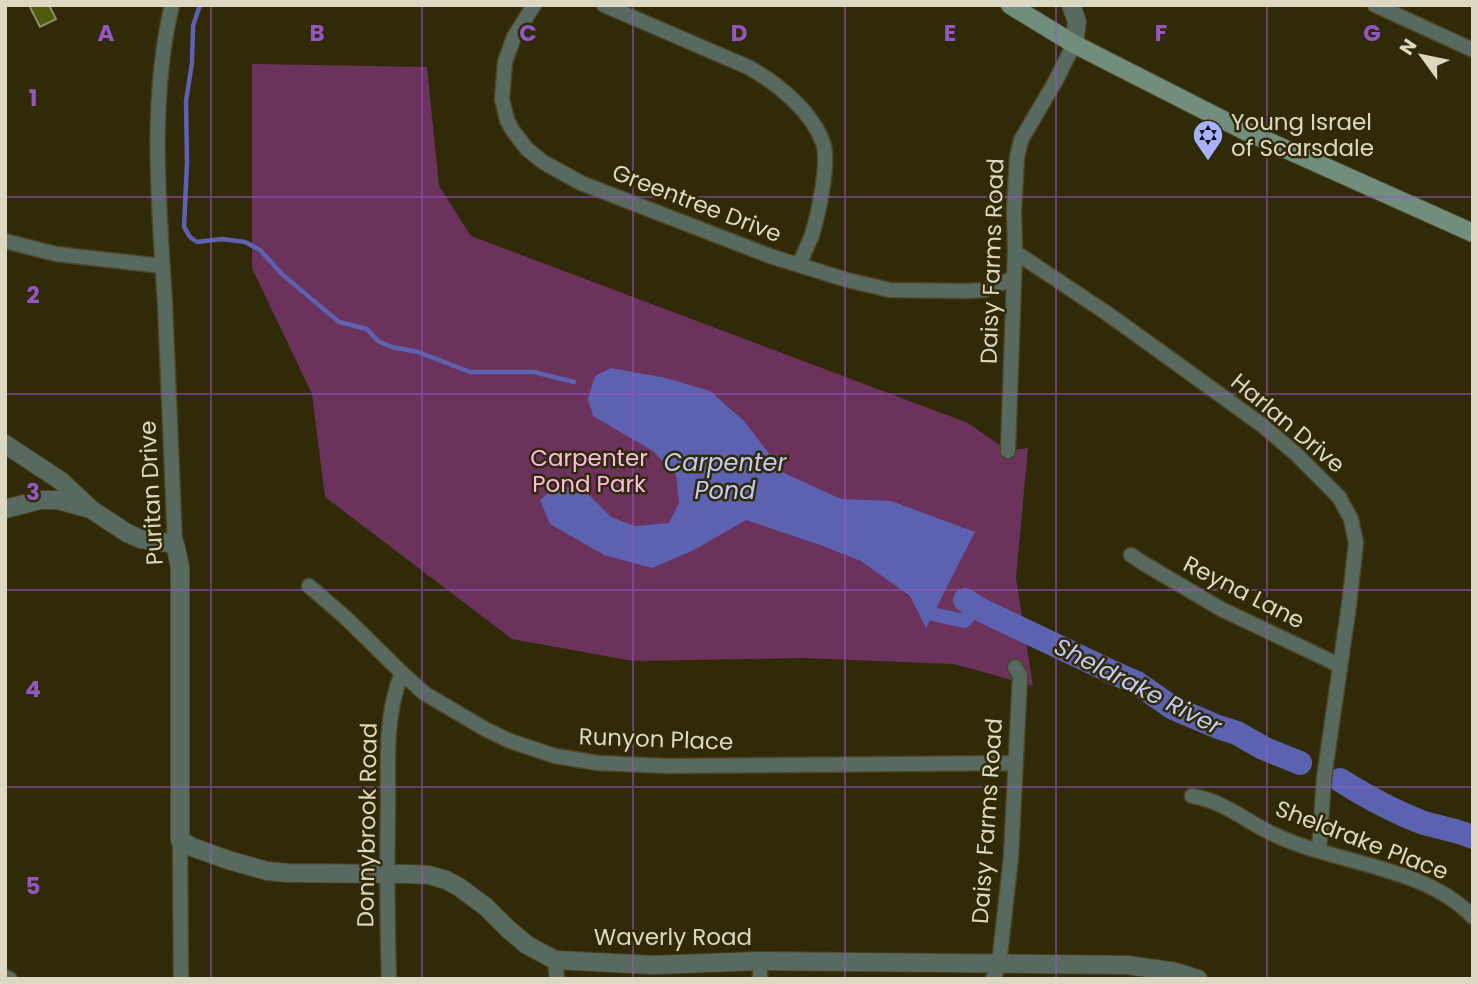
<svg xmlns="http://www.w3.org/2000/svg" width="1478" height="984" font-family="Poppins,sans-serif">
	<rect width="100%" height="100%" fill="#302a08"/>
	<path fill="#6b325c" d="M 252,64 L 427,67 L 439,186 L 471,236 L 968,423 L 1008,451 L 1028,448 L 1016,578 L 1033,686 L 954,664 L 802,658 L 633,661 L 512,639 L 325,497 L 312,394 L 252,268 Z"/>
	<path fill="#5c62b0" d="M 611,368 L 666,378 L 710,391 L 744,421 L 784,473 L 841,499 L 891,501 L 975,532 L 926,628 L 910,596 L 861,561 L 823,546 L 746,520 L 694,550 L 652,568 L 604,555 L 550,524 L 540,500 L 557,485 L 586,492 L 611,517 L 635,526 L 669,523 L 679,503 L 676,475 L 653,451 L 593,416 L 588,399 L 595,376 Z"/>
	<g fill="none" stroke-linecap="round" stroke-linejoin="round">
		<path stroke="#5c62b0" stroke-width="4.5" d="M 200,5 L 193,26 L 192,63 L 186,101 L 187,163 L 184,227 L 190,237 L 197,242 L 222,239 L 245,242 L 260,250 L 283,275 L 339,322 L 367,329 L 378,341 L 392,347 L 418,352 L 470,372 L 534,372 L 574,382"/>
		<path stroke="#5c62b0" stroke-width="14" d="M 933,614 L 964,621 L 977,608"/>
		<path stroke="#5c62b0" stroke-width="24" d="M 965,600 L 977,608 L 1116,674 L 1137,683 L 1173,708 L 1218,727 L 1237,733 L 1263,748 L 1300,763
			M 1340,780 C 1367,797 1394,812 1424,823 C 1441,828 1457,830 1473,837"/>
	</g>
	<path fill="#505b0d" stroke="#869064" stroke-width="2" d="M 29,5 L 49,5 L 56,19 L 40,27 Z"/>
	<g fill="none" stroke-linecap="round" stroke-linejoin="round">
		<g stroke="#4c4626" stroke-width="17">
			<path id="minor" d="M 172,5 C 149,100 159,207 165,304 C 169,384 172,464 175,544
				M 534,5 L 514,37 L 505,62 L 502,99 L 507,120 L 513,131 L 527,149 L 543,162 L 581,183 L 770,256 L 847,280 L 890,290 L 966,291 L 985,290 L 1014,278
				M 604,5 L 748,67 C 777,83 812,111 823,143 C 830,162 818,215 812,235 C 808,245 803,255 799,265
				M 1375,5 L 1473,50
				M 5,241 L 56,254 L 162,266
				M 1015,252 L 1108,314 L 1262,425 L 1296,454 L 1339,497 L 1351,519 L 1356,543 L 1349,605 L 1324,778 L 1319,851
				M 1008,451 L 1015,252 L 1014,210 L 1017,157 L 1021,140 L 1055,82 L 1074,44
				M 1131,555 L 1143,563 L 1221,609 L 1339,665
				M 309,586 L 346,618 L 402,673 L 424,693 L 485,729 L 510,741 L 555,756 L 598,763 L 667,766 L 1016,763
				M 1192,796 C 1224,801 1247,822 1275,835 C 1336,864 1425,866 1473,917
				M 180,840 L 181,979
				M 555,960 L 557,979
				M 760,961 L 760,979
				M 5,977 L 10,979
				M 389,979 C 387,919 387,860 388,801 C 388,758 385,714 402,673
				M 993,979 L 999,964 L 1011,857 L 1020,676 L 1015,667"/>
		</g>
		<g stroke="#4c4626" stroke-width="20">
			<path id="tertiary" d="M 1071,5 L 1077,22 L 1074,44
				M 5,444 L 61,481 L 92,510 L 127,533 L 141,539 L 175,544 L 180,567 L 180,840 L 192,847 L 228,860 L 267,871 L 288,873 L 410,874 L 429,875 L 446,880 L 459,887 L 486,907 L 508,929 L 527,945 L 555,960 L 654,965 L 760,961 L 1127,965 L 1176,972 L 1198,979
				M 5,509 L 40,500 L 58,500 L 87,508"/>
		</g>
		<g stroke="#4c4626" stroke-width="20">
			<path id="secondary" d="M 1010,5 L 1074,44 L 1243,130 L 1473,233"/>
		</g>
		<use href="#minor" stroke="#586a5f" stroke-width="14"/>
		<use href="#tertiary" stroke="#586a5f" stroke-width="18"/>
		<use href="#secondary" stroke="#718e7c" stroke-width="18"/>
	</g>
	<path fill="none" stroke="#9457c0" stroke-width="2" stroke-opacity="0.55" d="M 211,5 L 211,979M 422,5 L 422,979M 633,5 L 633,979M 845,5 L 845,979M 1056,5 L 1056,979M 1267,5 L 1267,979M 5,197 L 1473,197M 5,394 L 1473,394M 5,590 L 1473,590M 5,787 L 1473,787"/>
	<defs>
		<g id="synagogue-pin" transform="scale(1.575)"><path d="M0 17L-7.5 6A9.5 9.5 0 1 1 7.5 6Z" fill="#a7b1fc" stroke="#302a08"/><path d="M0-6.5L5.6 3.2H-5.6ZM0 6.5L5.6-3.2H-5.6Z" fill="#111"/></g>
	</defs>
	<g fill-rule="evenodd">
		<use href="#synagogue-pin" x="1208" y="135"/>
	</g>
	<g text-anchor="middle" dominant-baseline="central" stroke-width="5" stroke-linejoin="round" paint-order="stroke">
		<g font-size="23" fill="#ddd8c1" stroke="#302a08" text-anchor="start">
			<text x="1231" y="122">Young Israel<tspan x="1231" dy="26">of Scarsdale</tspan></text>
		</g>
		<g font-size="23" fill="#ddd8c1" stroke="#302a08">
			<text transform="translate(697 203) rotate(21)">Greentree Drive</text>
			<text transform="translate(992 261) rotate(-88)">Daisy Farms Road</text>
			<text transform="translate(1288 423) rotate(40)">Harlan Drive</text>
			<text transform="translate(151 493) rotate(-93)">Puritan Drive</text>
			<text transform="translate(1244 592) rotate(27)">Reyna Lane</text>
			<text transform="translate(656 739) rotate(2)">Runyon Place</text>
			<text transform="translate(987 821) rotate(-86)">Daisy Farms Road</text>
			<text transform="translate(367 825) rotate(-89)">Donnybrook Road</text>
			<text transform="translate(1362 840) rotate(21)">Sheldrake Place</text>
			<text x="673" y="937">Waverly Road</text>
		</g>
		<g font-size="23" fill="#fabce7" stroke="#302a08">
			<text x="589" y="458">Carpenter<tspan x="589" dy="26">Pond Park</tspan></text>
		</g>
		<g font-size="24" font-style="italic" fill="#c2c9f4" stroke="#302a08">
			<text x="725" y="462">Carpenter<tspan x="725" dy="28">Pond</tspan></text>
			<text transform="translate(1138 686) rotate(27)">Sheldrake River</text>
		</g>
	</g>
	<g font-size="23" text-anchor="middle" font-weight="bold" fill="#9457c0" stroke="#302a08" stroke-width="5" stroke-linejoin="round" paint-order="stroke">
		<text x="106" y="41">A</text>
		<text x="317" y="41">B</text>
		<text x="528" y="41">C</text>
		<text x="739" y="41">D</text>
		<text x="950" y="41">E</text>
		<text x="1161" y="41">F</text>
		<text x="1372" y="41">G</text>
		<text x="33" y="106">1</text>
		<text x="33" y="303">2</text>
		<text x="33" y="500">3</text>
		<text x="33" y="697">4</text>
		<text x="33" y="894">5</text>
	</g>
	<rect width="1478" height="984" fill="none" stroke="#ddd8c1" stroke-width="14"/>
	<g transform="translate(1422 56) rotate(303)" stroke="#302a08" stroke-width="5" paint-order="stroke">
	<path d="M0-5L12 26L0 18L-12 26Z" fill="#ddd8c1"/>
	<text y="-10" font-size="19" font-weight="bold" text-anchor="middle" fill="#ddd8c1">N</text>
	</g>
</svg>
